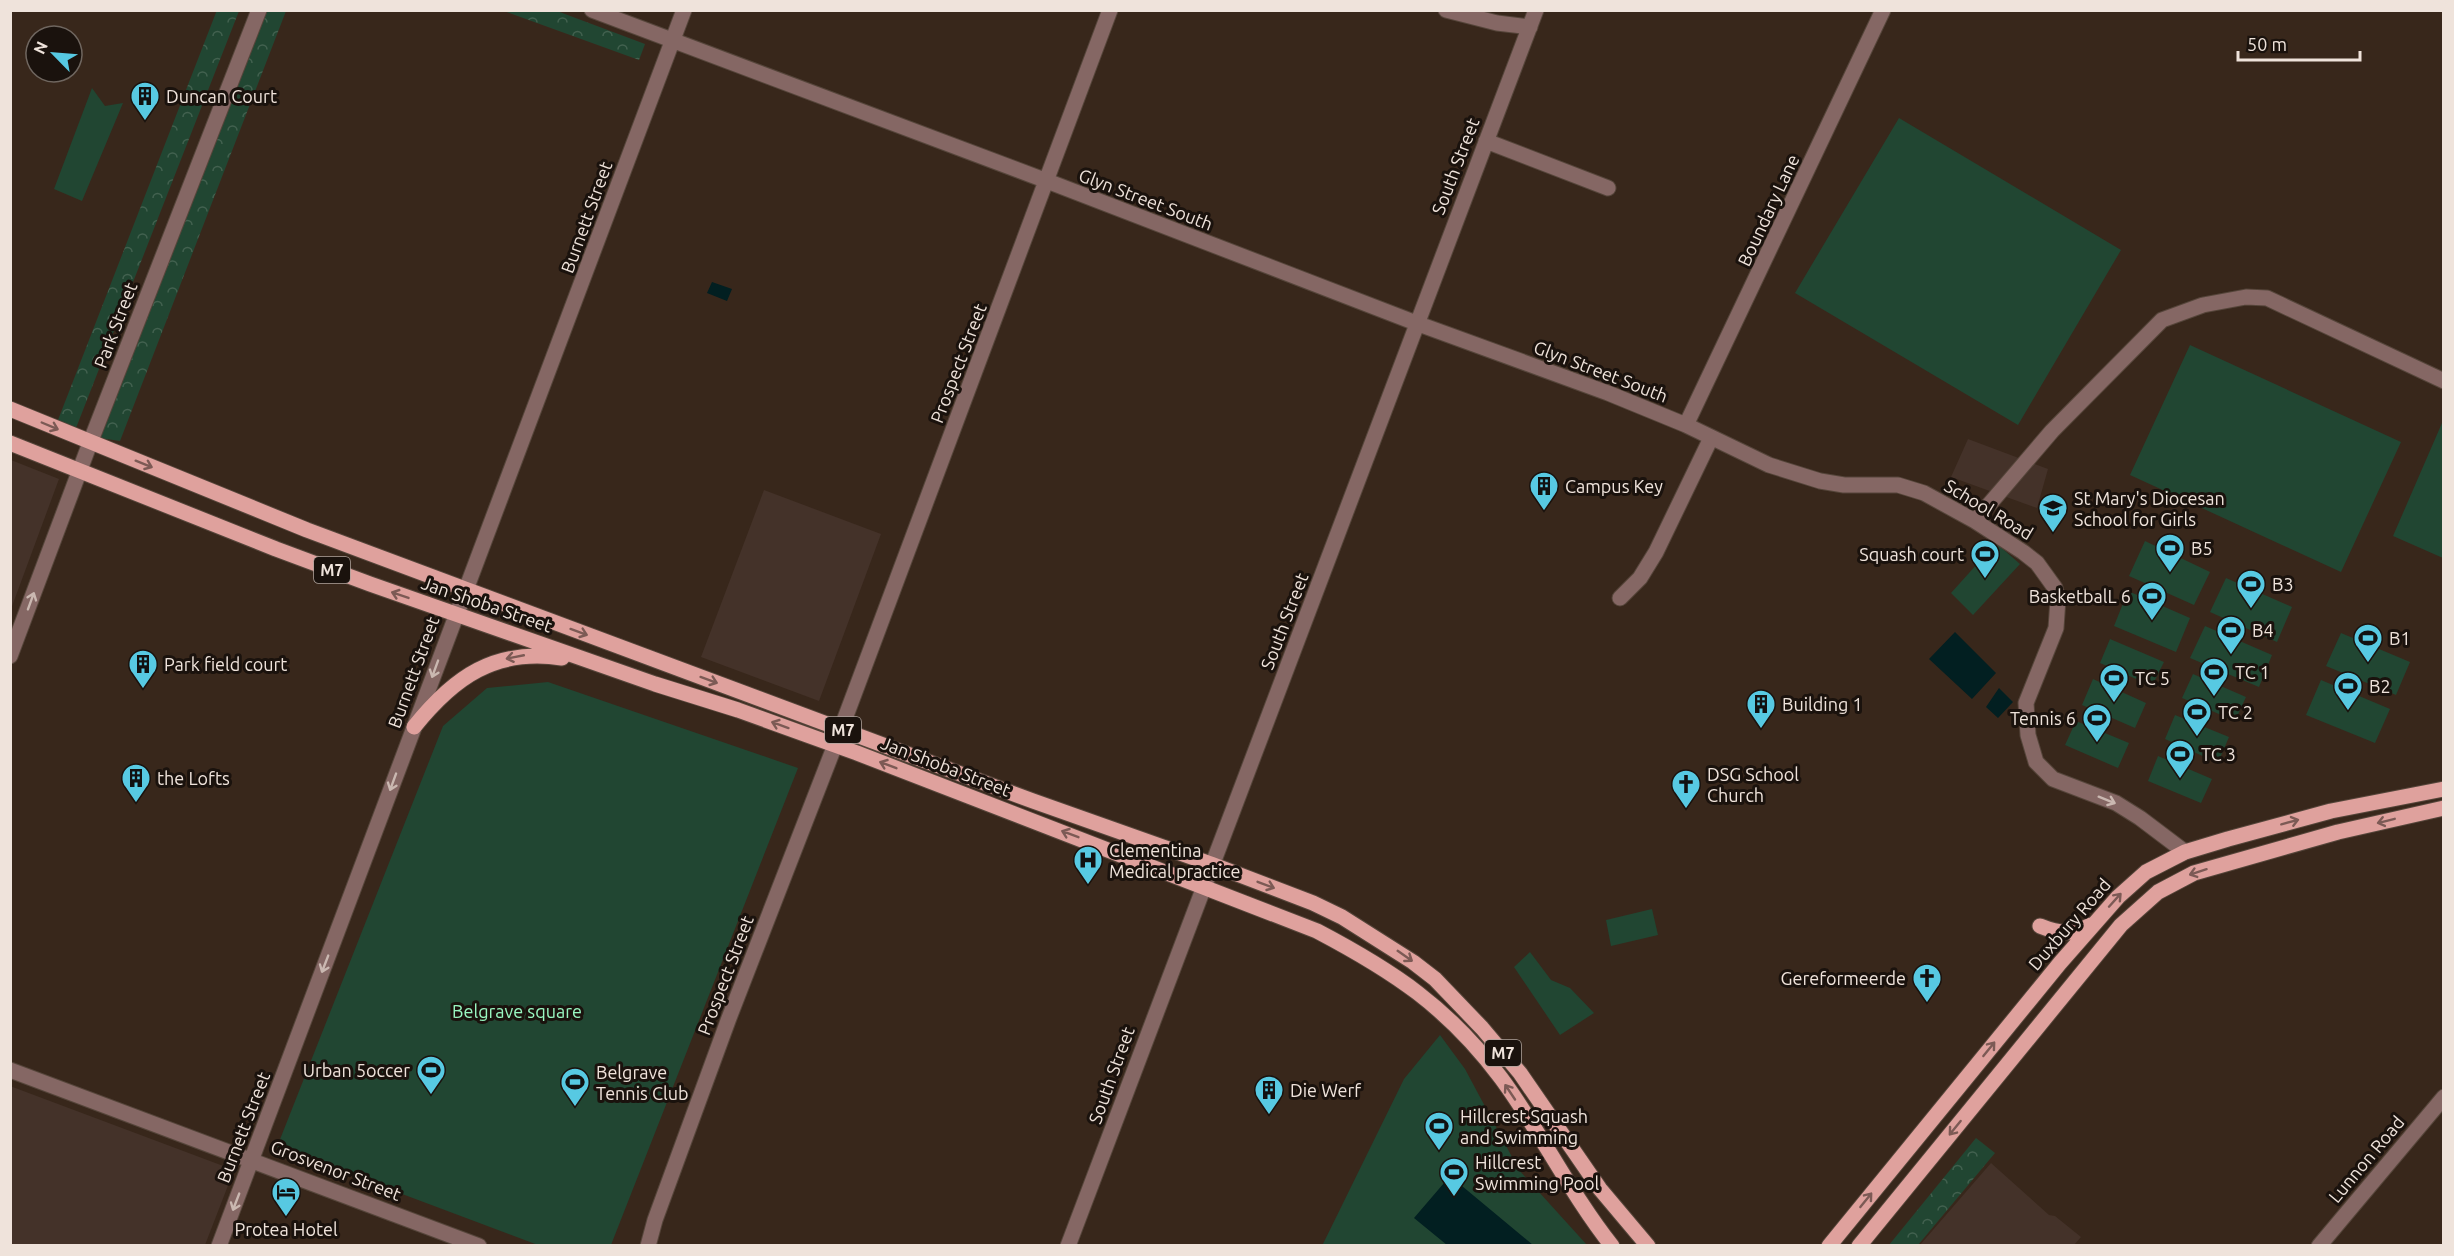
<svg xmlns="http://www.w3.org/2000/svg" width="2454" height="1256" font-family="Ubuntu,sans-serif">
	<defs>
		<pattern id="forest-crowns" width="20" height="18" patternUnits="userSpaceOnUse" patternTransform="scale(1.5)"><rect width="20" height="18" fill="#214632"/><path d="M2 6a3 3 0 1 1 6 0M12 15a3 3 0 1 1 6 0" fill="none" stroke="#42614f"/></pattern>
	</defs>
	<rect width="100%" height="100%" fill="#38271b"/>
	<path fill="#443229" d="M 1968,439 L 2048,469 L 2037,508 L 1951,477 Z
		M 11,460 L 59,479 L 11,609 Z
		M 764,490 L 881,534 L 819,701 L 701,657 Z
		M 10,1086 L 234,1170 L 205,1245 L 11,1245 Z
		M 1991,1163 L 2049,1215 L 2055,1216 L 2081,1237 L 2074,1245 L 1920,1245 Z"/>
	<path fill="#214632" d="M 92,88 L 105,106 L 123,103 L 82,201 L 54,189 Z
		M 1899,118 L 2121,250 L 2018,425 L 1795,293 Z
		M 2190,345 L 2401,442 L 2341,572 L 2130,475 Z
		M 2442,423 L 2444,424 L 2443,558 L 2393,536 Z
		M 2145,541 L 2210,572 L 2194,605 L 2129,576 Z
		M 1996,543 L 2020,564 L 1973,615 L 1951,593 Z
		M 2226,578 L 2292,607 L 2277,642 L 2210,612 Z
		M 2128,591 L 2190,618 L 2176,652 L 2114,626 Z
		M 2205,626 L 2272,655 L 2259,687 L 2190,658 Z
		M 2341,633 L 2410,662 L 2396,695 L 2326,666 Z
		M 2110,639 L 2164,662 L 2152,686 L 2100,663 Z
		M 2193,674 L 2246,697 L 2235,721 L 2182,698 Z
		M 2093,679 L 2146,703 L 2135,728 L 2082,705 Z
		M 2321,680 L 2390,709 L 2375,743 L 2306,715 Z
		M 548,682 L 798,768 L 611,1245 L 538,1245 L 277,1147 L 443,726 L 487,688 Z
		M 2175,715 L 2229,737 L 2218,763 L 2165,739 Z
		M 2076,721 L 2129,743 L 2118,768 L 2065,745 Z
		M 2158,756 L 2212,779 L 2201,803 L 2148,781 Z
		M 1652,909 L 1658,935 L 1611,946 L 1606,920 Z
		M 1530,952 L 1551,980 L 1570,988 L 1594,1013 L 1560,1035 L 1514,967 Z
		M 1440,1035 L 1465,1069 L 1519,1170 L 1587,1245 L 1322,1246 L 1404,1079 Z"/>
	<path fill="url(#forest-crowns)" d="M 217,10 L 239,11 L 76,428 L 58,420 Z
		M 266,11 L 286,11 L 120,441 L 100,438 Z
		M 504,11 L 557,11 L 645,44 L 639,60 Z
		M 1976,1138 L 1995,1153 L 1918,1245 L 1889,1245 Z"/>
	<path fill="#021f21" d="M 712,282 L 732,289 L 727,301 L 707,293 Z
		M 1955,632 L 1996,673 L 1972,699 L 1929,659 Z
		M 1999,688 L 2013,702 L 1998,718 L 1986,707 Z
		M 1450,1176 L 1533,1245 L 1447,1245 L 1414,1218 Z"/>
	<g fill="none" stroke-linecap="round" stroke-linejoin="round">
		<g stroke="#55453a" stroke-width="17">
			<path id="minor" d="M 592,10 L 1047,181 L 1416,323 L 1608,393 L 1686,425 L 1769,465 L 1820,481 L 1844,485 L 1898,485 L 1924,493 L 1975,521 L 2023,552 L 2037,563 L 2055,588 L 2058,599 L 2056,628 L 2026,703 L 2028,735 L 2036,762 L 2053,779 L 2116,803 L 2140,818 L 2185,852
				M 1446,10 L 1497,23 L 1530,27
				M 1486,141 L 1608,188
				M 1686,425 L 1883,10
				M 1975,521 L 2052,431 L 2162,320 L 2203,305 L 2246,297 L 2267,298 L 2444,381
				M 1620,598 L 1640,578 L 1656,552 L 1711,438
				M 10,656 L 90,443 L 259,10
				M 841,729 L 1110,10
				M 10,1070 L 479,1246
				M 219,1246 L 684,10
				M 648,1246 L 655,1220 L 729,1018 L 835,745
				M 1068,1246 L 1536,10
				M 2319,1246 L 2444,1097"/>
		</g>
		<g stroke="#55453a" stroke-width="17">
			<path id="major" d="M 10,409 L 307,530 L 1033,801 L 1211,864 L 1313,903 L 1342,917 L 1413,962 L 1435,979 L 1482,1028 L 1520,1073 L 1600,1189 L 1648,1246
				M 10,443 L 276,549 L 370,584 L 655,684 L 738,710 L 857,753 L 1317,931 C 1393,971 1448,1007 1501,1078 C 1541,1132 1570,1193 1612,1246
				M 414,727 C 454,677 495,648 562,658
				M 2040,926 C 2060,934 2071,935 2091,925
				M 1829,1246 L 2060,963 L 2118,897 L 2146,872 L 2185,852 L 2228,839 L 2331,811 L 2444,789
				M 1859,1246 L 2121,925 L 2158,892 L 2194,873 L 2338,832 L 2444,808"/>
		</g>
		<use href="#minor" stroke="#856764" stroke-width="15"/>
		<use href="#major" stroke="#dfa19d" stroke-width="15"/>
	</g>
	<defs><path id="oneway-shaft" d="M-6 0H5M1.5-3L5.5 0L1.5 3" fill="none" stroke-width="1.6" stroke-linecap="round" stroke-linejoin="round" transform="scale(1.5)"/></defs>
	<g stroke="#7c5a55">
		<use href="#oneway-shaft" transform="translate(50 426) rotate(23)"/>
		<use href="#oneway-shaft" transform="translate(144 464) rotate(22)"/>
		<use href="#oneway-shaft" transform="translate(400 595) rotate(-161)"/>
		<use href="#oneway-shaft" transform="translate(579 632) rotate(20)"/>
		<use href="#oneway-shaft" transform="translate(515 657) rotate(169)"/>
		<use href="#oneway-shaft" transform="translate(709 680) rotate(20)"/>
		<use href="#oneway-shaft" transform="translate(780 725) rotate(-160)"/>
		<use href="#oneway-shaft" transform="translate(888 765) rotate(-159)"/>
		<use href="#oneway-shaft" transform="translate(2386 821) rotate(166)"/>
		<use href="#oneway-shaft" transform="translate(2290 822) rotate(-15)"/>
		<use href="#oneway-shaft" transform="translate(1070 834) rotate(-159)"/>
		<use href="#oneway-shaft" transform="translate(2198 872) rotate(162)"/>
		<use href="#oneway-shaft" transform="translate(1266 885) rotate(21)"/>
		<use href="#oneway-shaft" transform="translate(2115 900) rotate(-48)"/>
		<use href="#oneway-shaft" transform="translate(1405 956) rotate(35)"/>
		<use href="#oneway-shaft" transform="translate(1989 1049) rotate(-51)"/>
		<use href="#oneway-shaft" transform="translate(1510 1092) rotate(-124)"/>
		<use href="#oneway-shaft" transform="translate(1955 1128) rotate(129)"/>
		<use href="#oneway-shaft" transform="translate(1866 1200) rotate(-51)"/>
	</g>
	<g stroke="#cab8b1">
		<use href="#oneway-shaft" transform="translate(31 601) rotate(-70)"/>
		<use href="#oneway-shaft" transform="translate(435 669) rotate(110)"/>
		<use href="#oneway-shaft" transform="translate(393 782) rotate(110)"/>
		<use href="#oneway-shaft" transform="translate(2107 800) rotate(22)"/>
		<use href="#oneway-shaft" transform="translate(325 964) rotate(111)"/>
		<use href="#oneway-shaft" transform="translate(236 1202) rotate(111)"/>
	</g>
	<defs>
		<g id="building-pin" transform="scale(1.5)"><path d="M0 17L-7.5 6A9.5 9.5 0 1 1 7.5 6Z" fill="#57c9e2" stroke="#1a120d"/><path d="M-4-6H4V6H1V3H-1V6H-4ZM-2.5-4.3h1.7v1.8h-1.7ZM.8-4.3h1.7v1.8H.8ZM-2.5-1h1.7V.8h-1.7ZM.8-1h1.7V.8H.8Z" fill="#111"/></g>
		<g id="school-pin" transform="scale(1.5)"><path d="M0 17L-7.5 6A9.5 9.5 0 1 1 7.5 6Z" fill="#57c9e2" stroke="#1a120d"/><path d="M0-5L7-2L0 1L-7-2ZM-4 1L0 2.5L4 1V4Q0 6-4 4Z" fill="#111"/></g>
		<g id="stadium-pin" transform="scale(1.5)"><path d="M0 17L-7.5 6A9.5 9.5 0 1 1 7.5 6Z" fill="#57c9e2" stroke="#1a120d"/><path d="M0-5a6.5 5 0 1 0 0 10a6.5 5 0 1 0 0-10ZM-3.5-1.8h7v3.6h-7Z" fill="#111"/></g>
		<g id="church-pin" transform="scale(1.5)"><path d="M0 17L-7.5 6A9.5 9.5 0 1 1 7.5 6Z" fill="#57c9e2" stroke="#1a120d"/><path d="M-1.2-6h2.4v3.5h3.3v2.4h-3.3V6h-2.4V-.1h-3.3v-2.4h3.3Z" fill="#111"/></g>
		<g id="hospital-pin" transform="scale(1.5)"><path d="M0 17L-7.5 6A9.5 9.5 0 1 1 7.5 6Z" fill="#57c9e2" stroke="#1a120d"/><path d="M-5-5h3v3.5h4V-5h3V5h-3V1.5h-4V5h-3Z" fill="#111"/></g>
		<g id="hotel-pin" transform="scale(1.5)"><path d="M0 17L-7.5 6A9.5 9.5 0 1 1 7.5 6Z" fill="#57c9e2" stroke="#1a120d"/><path d="M-6-4.5h1.5V1H6V5H4.5V3h-9V5H-6ZM-4 0a1.8 1.8 0 1 1 3.6 0ZM.5 0V-2.5h3Q6-2.5 6 0Z" fill="#111"/></g>
	</defs>
	<g fill-rule="evenodd">
		<use href="#building-pin" x="145" y="96"/>
		<use href="#building-pin" x="1544" y="486"/>
		<use href="#school-pin" x="2053" y="508"/>
		<use href="#stadium-pin" x="2170" y="548"/>
		<use href="#stadium-pin" x="1985" y="554"/>
		<use href="#stadium-pin" x="2251" y="584"/>
		<use href="#stadium-pin" x="2152" y="596"/>
		<use href="#stadium-pin" x="2231" y="630"/>
		<use href="#stadium-pin" x="2368" y="638"/>
		<use href="#building-pin" x="143" y="664"/>
		<use href="#stadium-pin" x="2214" y="672"/>
		<use href="#stadium-pin" x="2114" y="678"/>
		<use href="#stadium-pin" x="2348" y="686"/>
		<use href="#building-pin" x="1761" y="704"/>
		<use href="#stadium-pin" x="2197" y="712"/>
		<use href="#stadium-pin" x="2097" y="718"/>
		<use href="#stadium-pin" x="2180" y="754"/>
		<use href="#building-pin" x="136" y="778"/>
		<use href="#church-pin" x="1686" y="784"/>
		<use href="#hospital-pin" x="1088" y="860"/>
		<use href="#church-pin" x="1927" y="978"/>
		<use href="#stadium-pin" x="431" y="1070"/>
		<use href="#stadium-pin" x="575" y="1082"/>
		<use href="#building-pin" x="1269" y="1090"/>
		<use href="#stadium-pin" x="1439" y="1126"/>
		<use href="#stadium-pin" x="1454" y="1172"/>
		<use href="#hotel-pin" x="286" y="1192"/>
	</g>
	<g text-anchor="middle" dominant-baseline="central" stroke-width="6" stroke-linejoin="round" paint-order="stroke">
		<g fill="#1a120d" stroke="#afa49d" stroke-width="1.5">
			<rect x="314" y="557" width="36" height="26" rx="4.5"/>
			<rect x="825" y="717" width="36" height="26" rx="4.5"/>
			<rect x="1485" y="1040" width="36" height="26" rx="4.5"/>
		</g>
		<g font-size="16" font-weight="bold" fill="#efe3db">
			<text x="332" y="570">M7</text>
			<text x="843" y="730">M7</text>
			<text x="1503" y="1053">M7</text>
		</g>
		<g font-size="18" fill="#efe3db" stroke="#1a120d" text-anchor="start">
			<text x="166" y="96">Duncan Court</text>
			<text x="1565" y="486">Campus Key</text>
			<text x="2074" y="498">St Mary's Diocesan<tspan x="2074" dy="21">School for Girls</tspan></text>
			<text x="2191" y="548">B5</text>
			<text x="1964" y="554" text-anchor="end">Squash court</text>
			<text x="2272" y="584">B3</text>
			<text x="2131" y="596" text-anchor="end">BasketbalL 6</text>
			<text x="2252" y="630">B4</text>
			<text x="2389" y="638">B1</text>
			<text x="164" y="664">Park field court</text>
			<text x="2235" y="672">TC 1</text>
			<text x="2135" y="678">TC 5</text>
			<text x="2369" y="686">B2</text>
			<text x="1782" y="704">Building 1</text>
			<text x="2218" y="712">TC 2</text>
			<text x="2076" y="718" text-anchor="end">Tennis 6</text>
			<text x="2201" y="754">TC 3</text>
			<text x="1707" y="774">DSG School<tspan x="1707" dy="21">Church</tspan></text>
			<text x="157" y="778">the Lofts</text>
			<text x="1109" y="850">Clementina<tspan x="1109" dy="21">Medical practice</tspan></text>
			<text x="1906" y="978" text-anchor="end">Gereformeerde</text>
			<text x="410" y="1070" text-anchor="end">Urban 5occer</text>
			<text x="596" y="1072">Belgrave<tspan x="596" dy="21">Tennis Club</tspan></text>
			<text x="1290" y="1090">Die Werf</text>
			<text x="1460" y="1116">Hillcrest Squash<tspan x="1460" dy="21">and Swimming</tspan></text>
			<text x="1475" y="1162">Hillcrest<tspan x="1475" dy="21">Swimming Pool</tspan></text>
			<text x="286" y="1229" text-anchor="middle">Protea Hotel</text>
		</g>
		<g font-size="18" fill="#efe3db" stroke="#1a120d">
			<text transform="translate(1455 166) rotate(-69)">South Street</text>
			<text transform="translate(1146 199) rotate(21)">Glyn Street South</text>
			<text transform="translate(1768 210) rotate(-65)">Boundary Lane</text>
			<text transform="translate(586 217) rotate(-70)">Burnett Street</text>
			<text transform="translate(115 325) rotate(-69)">Park Street</text>
			<text transform="translate(958 363) rotate(-69)">Prospect Street</text>
			<text transform="translate(1601 371) rotate(21)">Glyn Street South</text>
			<text transform="translate(1989 509) rotate(31)">School Road</text>
			<text transform="translate(487 604) rotate(19)">Jan Shoba Street</text>
			<text transform="translate(1284 621) rotate(-69)">South Street</text>
			<text transform="translate(413 672) rotate(-70)">Burnett Street</text>
			<text transform="translate(946 766) rotate(21)">Jan Shoba Street</text>
			<text transform="translate(2069 924) rotate(-49)">Duxbury Road</text>
			<text transform="translate(725 975) rotate(-69)">Prospect Street</text>
			<text transform="translate(1111 1075) rotate(-70)">South Street</text>
			<text transform="translate(243 1127) rotate(-69)">Burnett Street</text>
			<text transform="translate(2366 1159) rotate(-50)">Lunnon Road</text>
			<text transform="translate(336 1170) rotate(21)">Grosvenor Street</text>
		</g>
		<g font-size="18" fill="#99f7c1" stroke="#1a120d">
			<text x="517" y="1011">Belgrave square</text>
		</g>
	</g>
	<rect width="2454" height="1256" fill="none" stroke="#efe3db" stroke-width="24"/>
	<g transform="translate(54 54) rotate(295)"><circle r="28" fill="#1a120d" stroke="#6f665f" stroke-width="1.5"/>
	<path d="M0-4.5L10 22L0 15L-10 22Z" fill="#57c9e2"/>
	<text y="-9" font-size="16" font-weight="bold" text-anchor="middle" fill="#efe3db">N</text>
	</g>
	<path d="M2238 51v9h122v-9" fill="none" stroke="#efe3db" stroke-width="3"/>
	<text x="2247" y="51" font-size="18" fill="#efe3db" stroke="#1a120d" stroke-width="4.5" paint-order="stroke">50 m</text>
</svg>
